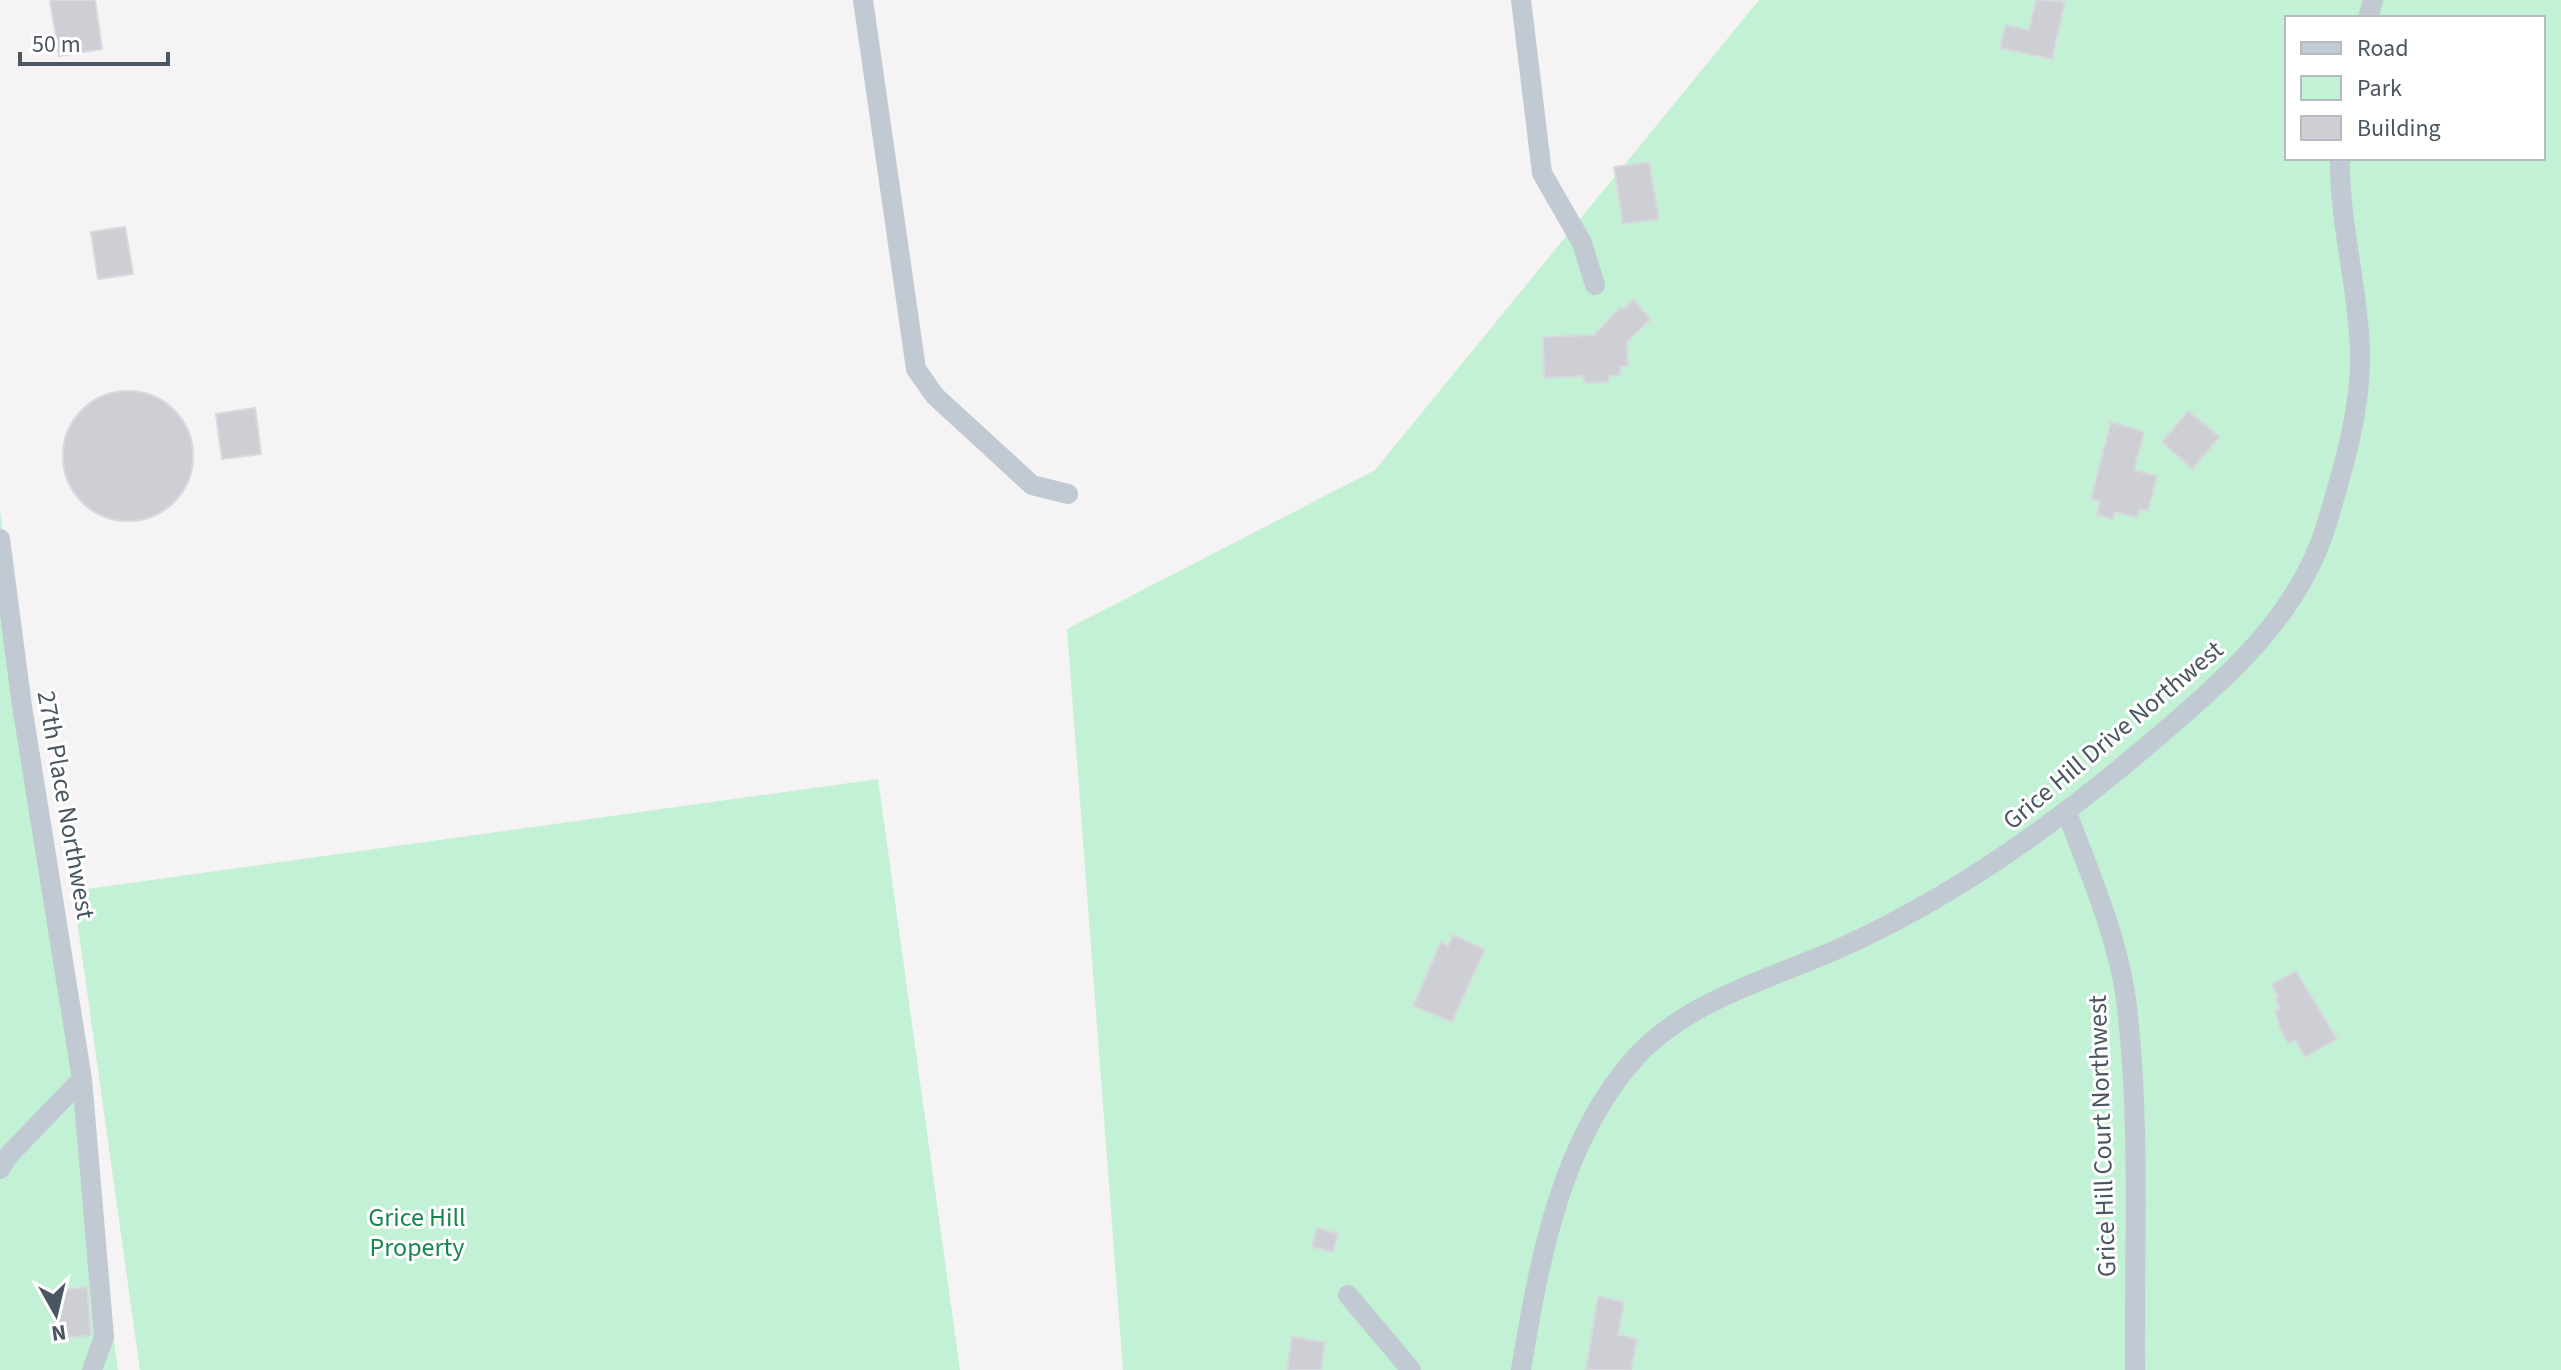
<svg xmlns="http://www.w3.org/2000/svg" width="2561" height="1370" font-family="'Source Sans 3',sans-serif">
	<rect width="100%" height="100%" fill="#f5f3f3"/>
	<path fill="#c3f1d5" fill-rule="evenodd" d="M 1759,0 L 2561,0 L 2561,1370 L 1123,1370 L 1067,629 L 1375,470 ZM 2287,18 L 2543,18 L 2543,158 L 2287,158 Z
		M 0,511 L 118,1370 L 0,1370 Z
		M 878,779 L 960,1370 L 140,1370 L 73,891 Z"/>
	<path fill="#cdcfd5" stroke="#d7d9de" stroke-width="2" d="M 50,0 L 95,0 L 102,49 L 59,56 Z
		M 2036,0 L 2065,2 L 2052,59 L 2000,48 L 2006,25 L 2029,30 Z
		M 1649,162 L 1659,219 L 1623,224 L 1614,167 Z
		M 125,227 L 133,274 L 98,279 L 91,232 Z
		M 1633,300 L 1651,319 L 1627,342 L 1628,366 L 1620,366 L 1620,375 L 1609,376 L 1609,382 L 1584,383 L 1584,376 L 1544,378 L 1543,337 L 1594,335 L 1621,307 L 1623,309 Z
		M63 456a65 65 0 1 1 130 0a65 65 0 1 1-130 0Z
		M 255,408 L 261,454 L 222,459 L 216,414 Z
		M 2188,411 L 2220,437 L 2192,469 L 2162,442 Z
		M 2111,422 L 2144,432 L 2134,470 L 2157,476 L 2148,511 L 2140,509 L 2138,517 L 2115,512 L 2113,519 L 2097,515 L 2100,501 L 2091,499 Z
		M 1453,935 L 1485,949 L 1452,1022 L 1413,1006 L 1441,942 L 1448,946 Z
		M 2296,971 L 2337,1039 L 2305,1057 L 2295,1040 L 2288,1043 L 2280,1028 L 2275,1011 L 2280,1009 L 2275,999 L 2278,997 L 2272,984 Z
		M 1317,1228 L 1338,1234 L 1333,1252 L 1312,1247 Z
		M 87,1287 L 91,1335 L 65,1338 L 64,1329 L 56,1331 L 54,1314 L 61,1313 L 58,1291 Z
		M 1598,1296 L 1624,1302 L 1618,1335 L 1637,1339 L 1631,1370 L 1586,1370 Z
		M 1292,1337 L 1325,1342 L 1321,1370 L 1287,1370 Z"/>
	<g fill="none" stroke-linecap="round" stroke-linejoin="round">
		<path stroke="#c1cad2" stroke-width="20" d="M 863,0 L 916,369 L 935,396 L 1032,485 L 1068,494
			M 1521,0 L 1542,173 L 1582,243 L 1595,285
			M 2368,18 L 2373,0
			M 0,539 L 22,706 L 82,1079 L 104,1337 L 92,1370
			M 2067,813 C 2090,874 2117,935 2126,999 C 2141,1119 2134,1249 2135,1370
			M 0,1169 L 8,1156 L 82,1079
			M 1348,1295 L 1411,1370
			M 1521,1370 C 1539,1262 1560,1141 1636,1057 C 1690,998 1777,977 1847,945 C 1963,891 2058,822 2154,740 C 2225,679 2299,617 2327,523 C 2343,469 2362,407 2360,350 C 2358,285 2339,223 2340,158"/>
	</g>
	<g text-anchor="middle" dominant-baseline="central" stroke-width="6" stroke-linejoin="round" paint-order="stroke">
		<g font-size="26" fill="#4a5661" stroke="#fff">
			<text transform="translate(2113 735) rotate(-40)">Grice Hill Drive Northwest</text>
			<text transform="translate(66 805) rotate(80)">27th Place Northwest</text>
			<text transform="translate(2102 1136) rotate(-92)">Grice Hill Court Northwest</text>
		</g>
		<g font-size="26" fill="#17864f" stroke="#fff">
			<text x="417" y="1217">Grice Hill<tspan x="417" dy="30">Property</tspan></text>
		</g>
	</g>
	<rect x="2285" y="16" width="260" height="144" fill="#ffffff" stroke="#b7bbc0" stroke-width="2"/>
	<rect x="2301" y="42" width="40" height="12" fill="#c1cad2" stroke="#b7bbc0" stroke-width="2"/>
	<text x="2357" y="56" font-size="24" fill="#4a5661">Road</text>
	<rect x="2301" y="76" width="40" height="24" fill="#c3f1d5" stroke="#b7bbc0" stroke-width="2"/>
	<text x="2357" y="96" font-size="24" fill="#4a5661">Park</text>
	<rect x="2301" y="116" width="40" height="24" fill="#cdcfd5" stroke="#b7bbc0" stroke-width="2"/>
	<text x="2357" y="136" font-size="24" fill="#4a5661">Building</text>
	<g transform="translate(56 1314) rotate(172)" stroke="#ffffff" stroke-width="6" paint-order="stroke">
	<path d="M0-6L14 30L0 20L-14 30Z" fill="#4a5661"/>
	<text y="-12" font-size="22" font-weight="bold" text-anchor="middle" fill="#4a5661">N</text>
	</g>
	<path d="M20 52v12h148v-12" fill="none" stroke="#4a5661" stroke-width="4"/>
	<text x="32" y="52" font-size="24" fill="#4a5661" stroke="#ffffff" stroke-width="6" paint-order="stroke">50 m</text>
</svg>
